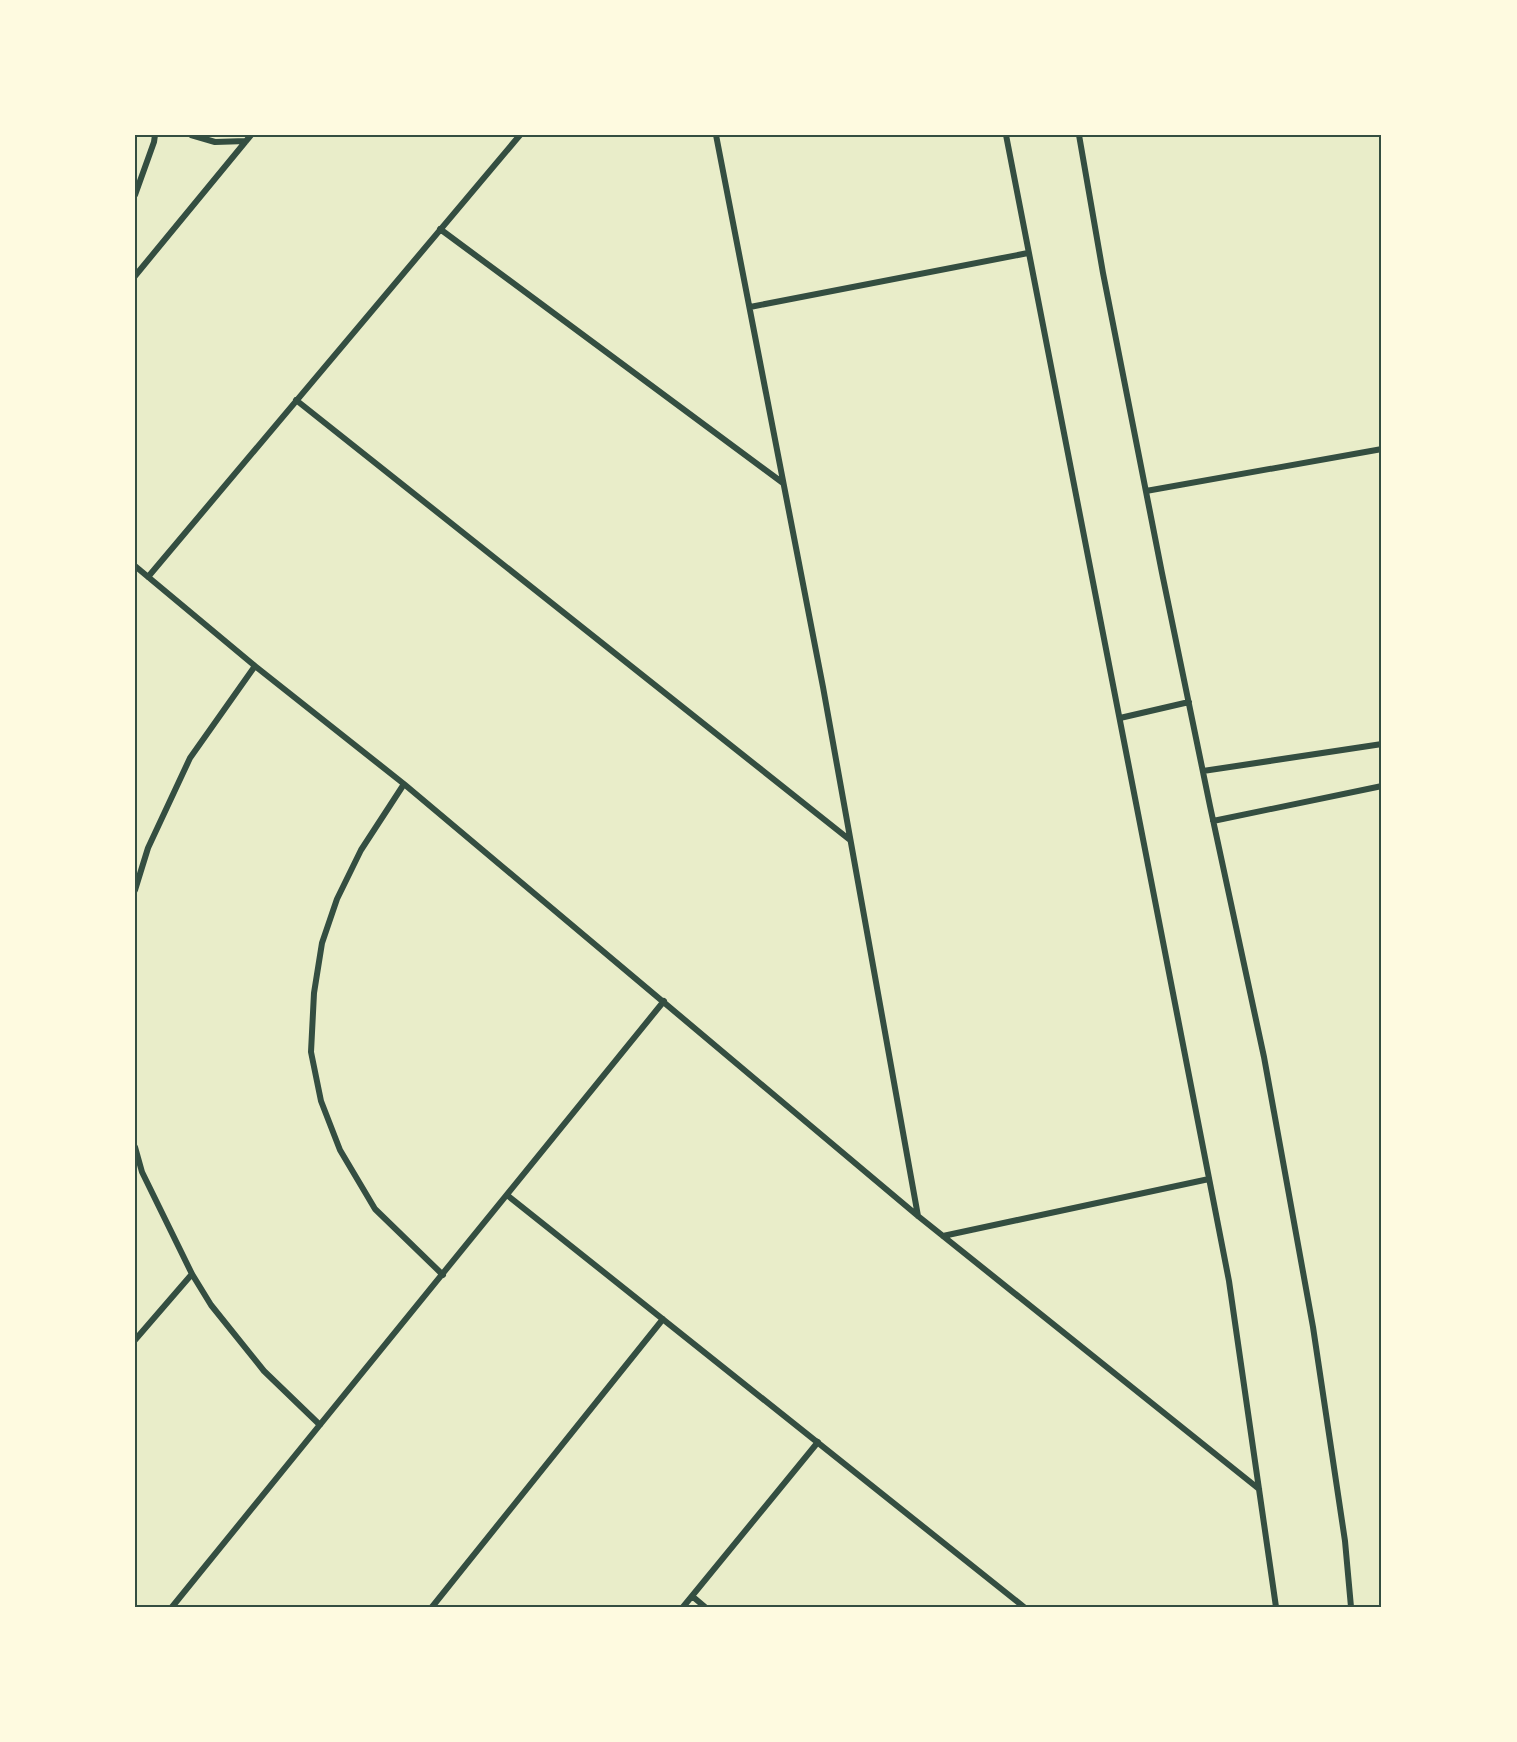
<svg xmlns="http://www.w3.org/2000/svg" width="1517" height="1742" font-family="Literata,serif">
	<rect width="100%" height="100%" fill="#e9edc9"/>
	<g fill="none" stroke-linecap="round" stroke-linejoin="round">
		<path stroke="#344e41" stroke-width="6" d="M 191,135 L 215,142 L 246,141
			M 716,135 L 823,687 L 918,1216
			M 1006,135 L 1229,1281 L 1276,1607
			M 1079,135 L 1103,273 L 1162,573 L 1210,806 L 1264,1057 L 1313,1327 L 1345,1541 L 1351,1607
			M 135,195 L 154,142 L 155,135
			M 440,229 L 783,483
			M 135,276 L 251,135
			M 750,307 L 1028,253
			M 296,400 L 850,840
			M 1146,491 L 1382,449
			M 135,566 L 255,666 L 404,784 L 918,1216 L 1259,1489
			M 148,577 L 520,135
			M 1120,718 L 1189,702
			M 1203,771 L 1382,744
			M 404,784 L 361,850 L 337,899 L 322,943 L 314,993 L 311,1052 L 321,1101 L 340,1150 L 375,1209 L 443,1275
			M 1213,821 L 1382,786
			M 135,890 L 148,848 L 190,758 L 255,666
			M 135,1147 L 142,1172 L 192,1274 L 211,1305 L 264,1371 L 320,1425
			M 507,1195 L 1024,1607
			M 943,1236 L 1209,1179
			M 135,1340 L 192,1274
			M 692,1596 L 705,1607
			M 172,1607 L 664,1001
			M 432,1607 L 663,1319
			M 683,1607 L 818,1442"/>
	</g>
	<rect width="1517" height="1742" fill="none" stroke="#fefae0" stroke-width="273"/>
	<rect x="136" y="136" width="1244" height="1470" fill="none" stroke="#344e41" stroke-width="2"/>
</svg>
